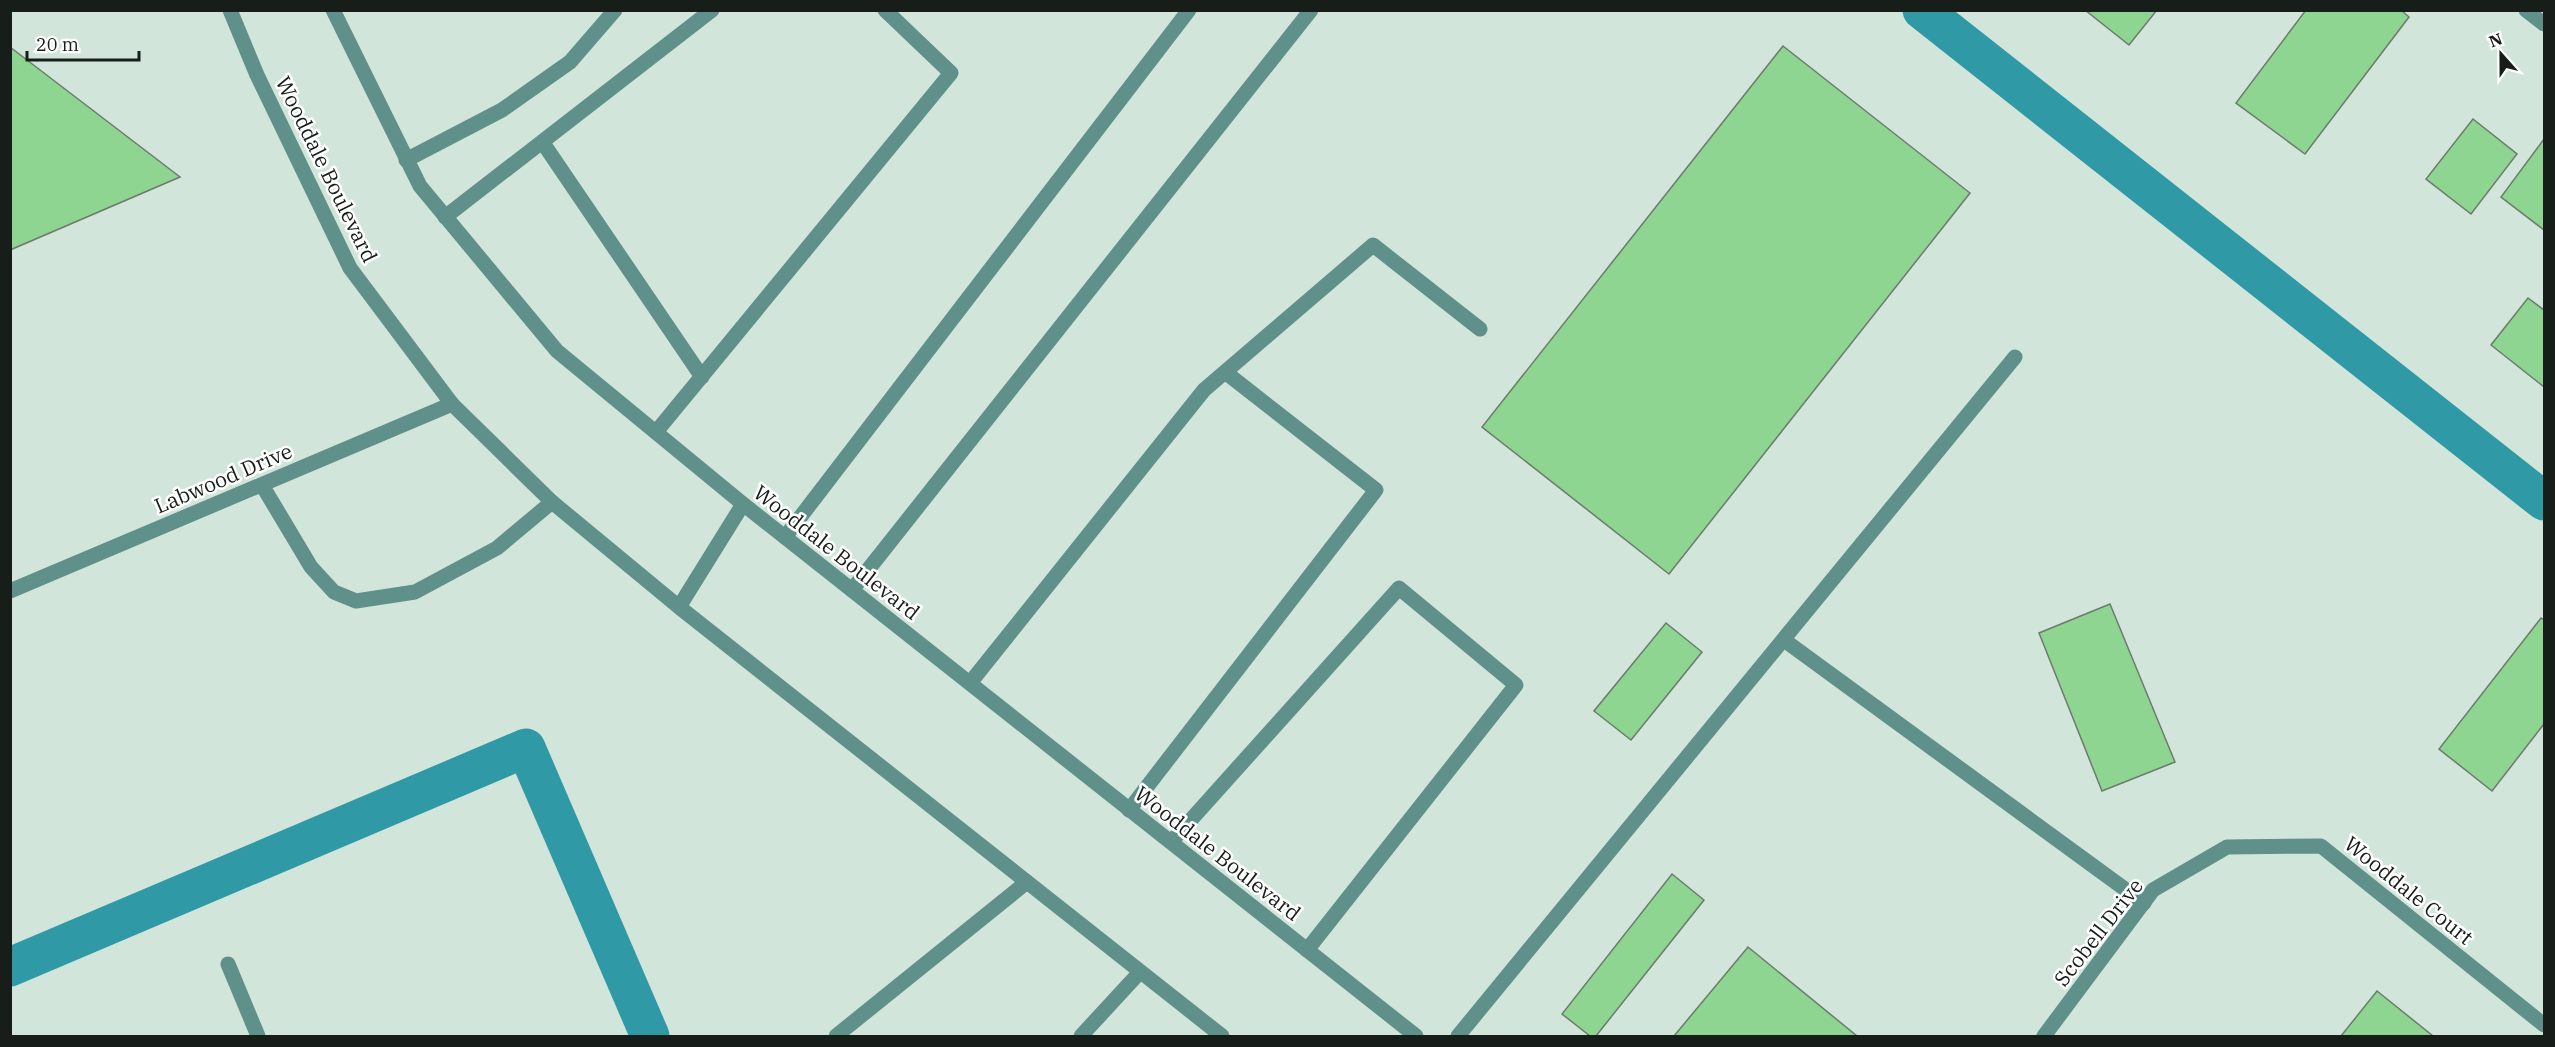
<svg xmlns="http://www.w3.org/2000/svg" width="2555" height="1047" font-family="'IBM Plex Serif',serif">
  <rect width="100%" height="100%" fill="#d1e5db"/>
  <g fill="none" stroke-linecap="round" stroke-linejoin="round">
    <path stroke="#2f99a5" stroke-width="39" d="M1922 10 2544 501
      M10 967 526 748 650 1036"/>
  </g>
  <path fill="#8ed591" stroke="#6d7a6d" stroke-width="1.5" d="M2085 10H2157L2129 45Z
    M2306 10H2401L2409 17 2305 154 2236 103Z
    M1783 46 1970 193 1669 574 1482 427Z
    M10 47 180 177 10 250Z
    M2473 119 2517 154 2471 214 2426 179Z
    M2544 139V230L2501 197Z
    M2528 298 2544 310V387L2491 345Z
    M2110 604 2175 762 2102 791 2039 633Z
    M2541 618 2544 620V724L2492 791 2439 749Z
    M1666 623 1702 652 1631 740 1594 711Z
    M1672 874 1704 900 1596 1036H1590L1562 1014Z
    M1748 947 1857 1036H1674Z
    M2377 991 2433 1036H2341Z"/>
  <g fill="none" stroke-linecap="round" stroke-linejoin="round">
    <path stroke="#5f9089" stroke-width="15" d="M543 143 702 377
      M406 160 502 110 570 62 615 10
      M445 217 712 10
      M656 432 951 73 885 10
      M262 485 311 567 334 592 356 601 415 592 497 548 552 502
      M785 537 1189 10
      M852 590 1311 10
      M1784 640 2144 903
      M970 683 1204 390 1373 245 1480 329
      M1129 810 1376 490 1225 372
      M1171 842 1399 588 1516 685 1307 950
      M228 964 258 1036
      M836 1036 1027 882
      M1081 1036 1140 972
      M1458 1036 2015 357"/>
    <path stroke="#5f9089" stroke-width="15" d="M2526 10 2544 24
      M10 591 452 404
      M679 607 743 504
      M2044 1036 2153 890 2227 847 2321 846 2544 1025"/>
    <path stroke="#5f9089" stroke-width="15" d="M230 10 257 75 350 268 452 404 552 502 679 607 1222 1036
      M333 10 420 186 557 351 743 504 1416 1036"/>
  </g>
  <g text-anchor="middle" dominant-baseline="central" stroke-width="5" stroke-linejoin="round" paint-order="stroke">
    <g font-size="21" fill="#171e1a" stroke="#fff">
      <text transform="translate(327 169) rotate(64)">Wooddale Boulevard</text>
      <text transform="translate(223 478) rotate(-23)">Labwood Drive</text>
      <text transform="translate(837 552) rotate(38)">Wooddale Boulevard</text>
      <text transform="translate(1218 853) rotate(38)">Wooddale Boulevard</text>
      <text transform="translate(2409 890) rotate(39)">Wooddale Court</text>
      <text transform="translate(2098 932) rotate(-52)">Scobell Drive</text>
    </g>
  </g>
  <rect width="2555" height="1047" fill="none" stroke="#171e1a" stroke-width="24"/>
  <g transform="translate(2501 54) rotate(339)" stroke="#ffffff" stroke-width="4.5" paint-order="stroke">
  <path d="M0-4.5L10 22L0 15L-10 22Z" fill="#171e1a"/>
  <text y="-9" font-size="16" font-weight="bold" text-anchor="middle" fill="#171e1a">N</text>
  </g>
  <path d="M27 51v9h112v-9" fill="none" stroke="#171e1a" stroke-width="3"/>
  <text x="36" y="51" font-size="18" fill="#171e1a" stroke="#ffffff" stroke-width="4.5" paint-order="stroke">20 m</text>
</svg>
